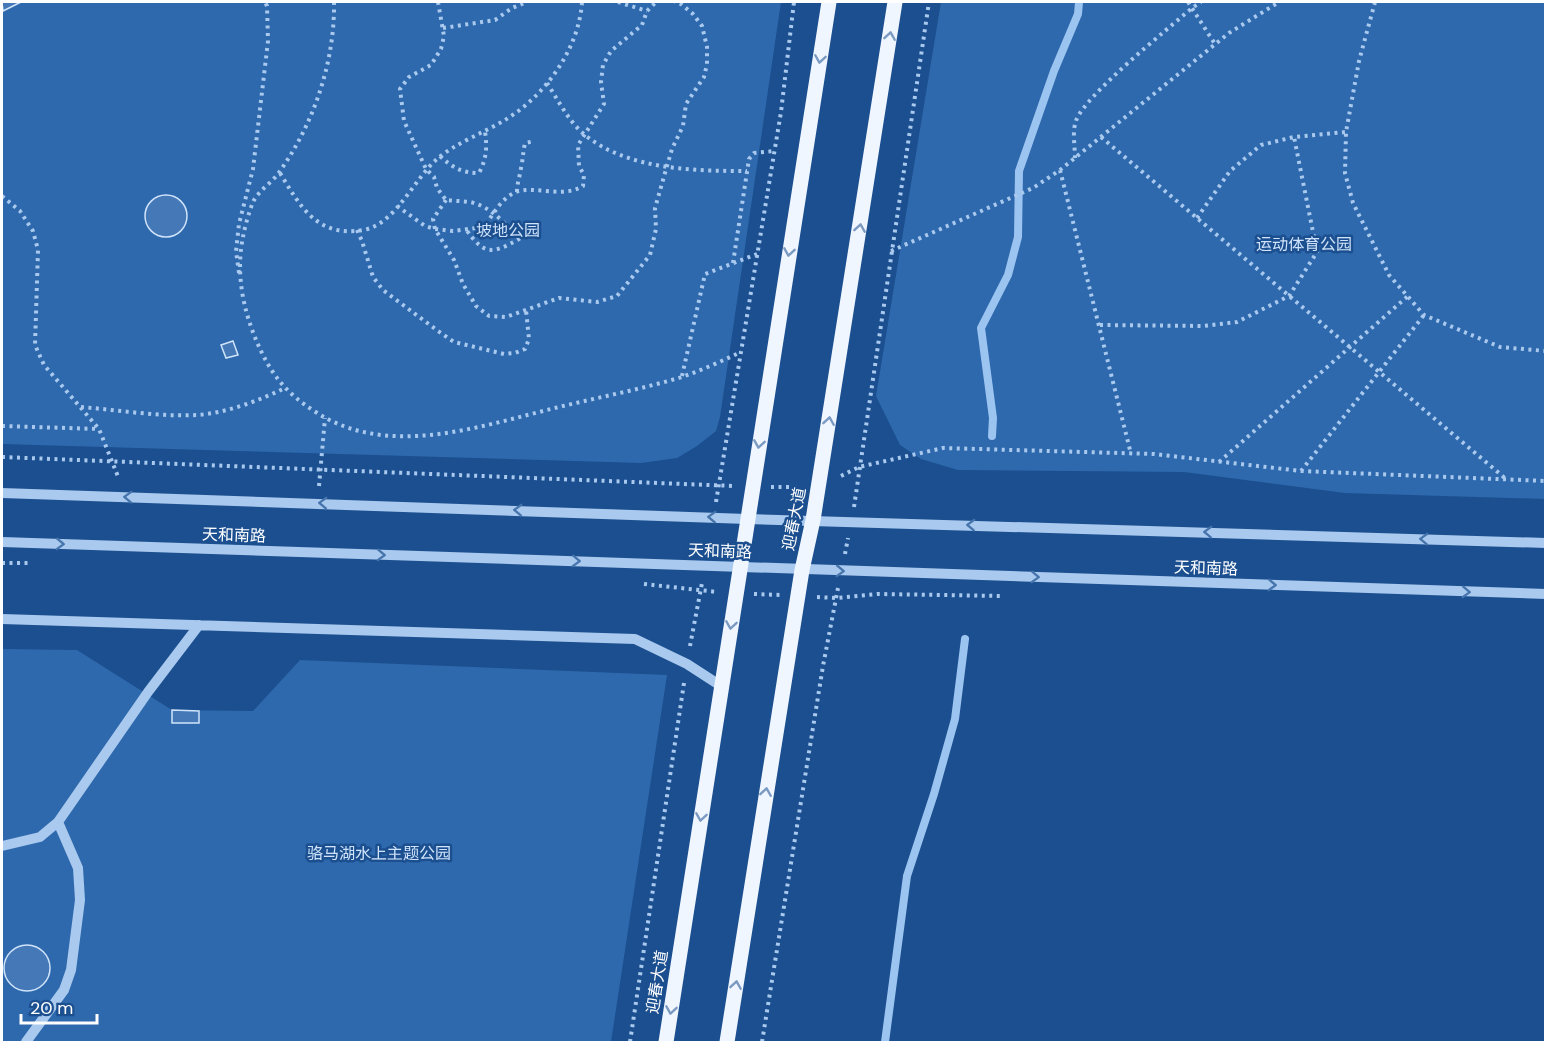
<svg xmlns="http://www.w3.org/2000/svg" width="1547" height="1044" font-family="'DM Sans','Noto Sans SC',sans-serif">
  <rect width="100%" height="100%" fill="#1b4f8f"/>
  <path fill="#2e69ad" d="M2 2H781L720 417 716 431 697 446 677 458 641 463 2 444Z
    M941 2H1545V499L1345 493 1184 472 958 470 921 459 900 445 876 396Z
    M2 649 77 650 172 710 253 711 300 660 667 675 611 1042H2Z"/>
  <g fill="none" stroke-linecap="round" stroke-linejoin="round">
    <path stroke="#9cc4f0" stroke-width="8" d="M992 436 993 418 981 328 1008 275 1018 237 1019 171 1054 71 1078 14 1079 2
      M885 1042 907 876 934 794 955 719 965 639"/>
  </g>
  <path fill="#4478b7" stroke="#cfe3fa" stroke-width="1.5" d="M2 2H21L3 11Z
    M145 216a21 21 0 1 1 42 0a21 21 0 1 1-42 0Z
    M233 341 238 355 226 358 221 345Z
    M172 710 199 711V723H172Z
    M4 968a23 23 0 1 1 46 0a23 23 0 1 1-46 0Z"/>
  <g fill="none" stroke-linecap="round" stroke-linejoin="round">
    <path stroke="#a9c9ee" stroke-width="4" stroke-dasharray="3 4.5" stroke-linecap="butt" d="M334 2C335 61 314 123 280 171 273 182 259 190 253 202 249 212 245 226 243 237 235 276 244 315 261 351 274 378 288 394 314 411 388 460 480 426 559 407 600 397 642 389 682 377 702 370 722 361 741 352
      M438 2 444 36 441 49 431 65 409 77 400 89 404 121 426 169 434 177 437 188 446 200C454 201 462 201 470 202 490 206 506 224 519 239 491 255 484 255 465 228
      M618 2 647 11
      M1188 2 1215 44
      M1375 2 1359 61 1346 132 1345 173 1353 203 1389 275 1424 315 1500 347 1546 351
      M443 28 495 20 512 8 527 2
      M547 83C558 100 569 122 585 135 628 170 695 171 747 171
      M1101 137 1506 479
      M440 156C453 168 462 173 479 173 487 158 487 147 485 131
      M1075 158C1075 147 1072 131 1076 121 1083 97 1169 28 1192 8L1201 2
      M1060 170 1131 454
      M280 173C300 206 317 238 363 230 395 225 414 179 437 159 454 144 485 132 505 120 545 96 579 49 582 2
      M517 192C517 183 520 176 521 168 523 159 523 152 525 143L535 141
      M2 196 20 211 33 231 38 250 35 345 44 365 99 429 119 479
      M446 200 433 219 435 229 454 260 463 284 476 306 489 316 506 317 559 298 597 302 617 296 650 255 656 229 655 208 667 166 672 149 683 126 686 104 704 77 707 64V47L702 26 693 14 681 4 675 2
      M397 206 425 226 435 229 453 231 484 227C493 215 501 198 516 192 535 185 562 199 583 186L584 175 579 166 578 145 604 104 601 82 603 65 611 51 642 25 647 11 656 2
      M1197 218 1230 171 1261 145 1294 137 1346 132
      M357 230 362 241 373 277 383 290 438 331 454 342 504 354 515 353 525 349 529 339 526 310
      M891 251 1033 188 1060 170 1229 33 1279 2
      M733 263 749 159 754 153 775 151
      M239 273 236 251 239 224 253 169 268 41 267 6 265 2
      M1100 325 1203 326 1237 322 1289 296 1317 252 1294 137
      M682 376 705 274 757 254
      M81 407C119 410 158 417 197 415 226 413 258 401 285 388
      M2 426 99 429
      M2 457 734 486
      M1219 462 1408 296
      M1301 471 1424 315
      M841 476 859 467 943 448 1154 454 1301 471 1546 481
      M319 486 325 418
      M771 487H800
      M716 502 781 112 794 2
      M854 507 929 2
      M845 554 848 538
      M2 563H31
      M644 584 717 592
      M754 594 780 595
      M817 597 836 598 878 594 1004 596
      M690 646 702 583
      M630 1042 684 683
      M762 1042 823 666 838 588"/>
    <path stroke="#a9c9ee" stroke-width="10" d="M2 493 747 519 1546 543
      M2 542 1546 594
      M2 619 635 639 687 664 721 686
      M2 846 40 837 58 822 148 692 199 625
      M26 1042 64 990 71 970 80 900 78 868 58 822"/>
    <path stroke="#f0f6ff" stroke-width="15" d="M666 1042 829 2
      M727 1042 802 570 813 520 895 2"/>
  </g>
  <defs><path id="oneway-chevron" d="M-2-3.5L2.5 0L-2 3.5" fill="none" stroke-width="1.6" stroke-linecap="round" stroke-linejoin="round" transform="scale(1.5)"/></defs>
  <g stroke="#7b9ac1">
    <use href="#oneway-chevron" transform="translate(890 36) rotate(-81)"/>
    <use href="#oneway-chevron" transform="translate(820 59) rotate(99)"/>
    <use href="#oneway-chevron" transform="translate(860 228) rotate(-81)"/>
    <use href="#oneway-chevron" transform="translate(789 252) rotate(99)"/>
    <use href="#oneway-chevron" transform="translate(829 421) rotate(-81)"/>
    <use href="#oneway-chevron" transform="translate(759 444) rotate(99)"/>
    <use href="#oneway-chevron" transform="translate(731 625) rotate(99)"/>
    <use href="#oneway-chevron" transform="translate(766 792) rotate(-81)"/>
    <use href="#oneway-chevron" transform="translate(701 817) rotate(99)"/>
    <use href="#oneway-chevron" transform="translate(736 985) rotate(-81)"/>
    <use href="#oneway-chevron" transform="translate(671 1010) rotate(99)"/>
  </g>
  <g stroke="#4674ac">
    <use href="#oneway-chevron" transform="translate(128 497) rotate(-178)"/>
    <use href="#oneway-chevron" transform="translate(323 503) rotate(-178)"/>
    <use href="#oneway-chevron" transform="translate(518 510) rotate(-178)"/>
    <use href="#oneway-chevron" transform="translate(712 517) rotate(-178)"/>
    <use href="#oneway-chevron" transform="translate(971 525) rotate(-178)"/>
    <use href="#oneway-chevron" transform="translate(1208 532) rotate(-178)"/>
    <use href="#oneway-chevron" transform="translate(1424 539) rotate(-178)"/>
    <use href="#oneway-chevron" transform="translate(60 544) rotate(2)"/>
    <use href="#oneway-chevron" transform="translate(381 555) rotate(2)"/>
    <use href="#oneway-chevron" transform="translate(576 561) rotate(2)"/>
    <use href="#oneway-chevron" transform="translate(840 571) rotate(2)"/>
    <use href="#oneway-chevron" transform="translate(1035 577) rotate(2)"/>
    <use href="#oneway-chevron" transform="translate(1272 585) rotate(2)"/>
    <use href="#oneway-chevron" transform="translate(1466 592) rotate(2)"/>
  </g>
  <g text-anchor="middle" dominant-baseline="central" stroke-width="5" stroke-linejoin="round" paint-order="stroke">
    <g font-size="16" fill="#cfe3fa" stroke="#1b4f8f">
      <text x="508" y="230">坡地公园</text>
      <text x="1304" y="244">运动体育公园</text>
      <text x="379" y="853">骆马湖水上主题公园</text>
    </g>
    <g font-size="16" fill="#fff" stroke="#1b4f8f">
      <text transform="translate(794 519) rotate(-79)">迎春大道</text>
      <text transform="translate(234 535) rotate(2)">天和南路</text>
      <text transform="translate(720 551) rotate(2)">天和南路</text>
      <text transform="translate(1206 568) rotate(2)">天和南路</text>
      <text transform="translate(657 982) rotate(-81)">迎春大道</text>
    </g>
  </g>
  <rect width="1547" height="1044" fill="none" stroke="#ffffff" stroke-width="6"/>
  <path d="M21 1014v9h76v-9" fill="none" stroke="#ffffff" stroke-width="3"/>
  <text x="30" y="1014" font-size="18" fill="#ffffff" stroke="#1b4f8f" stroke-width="4.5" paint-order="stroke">20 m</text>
</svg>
